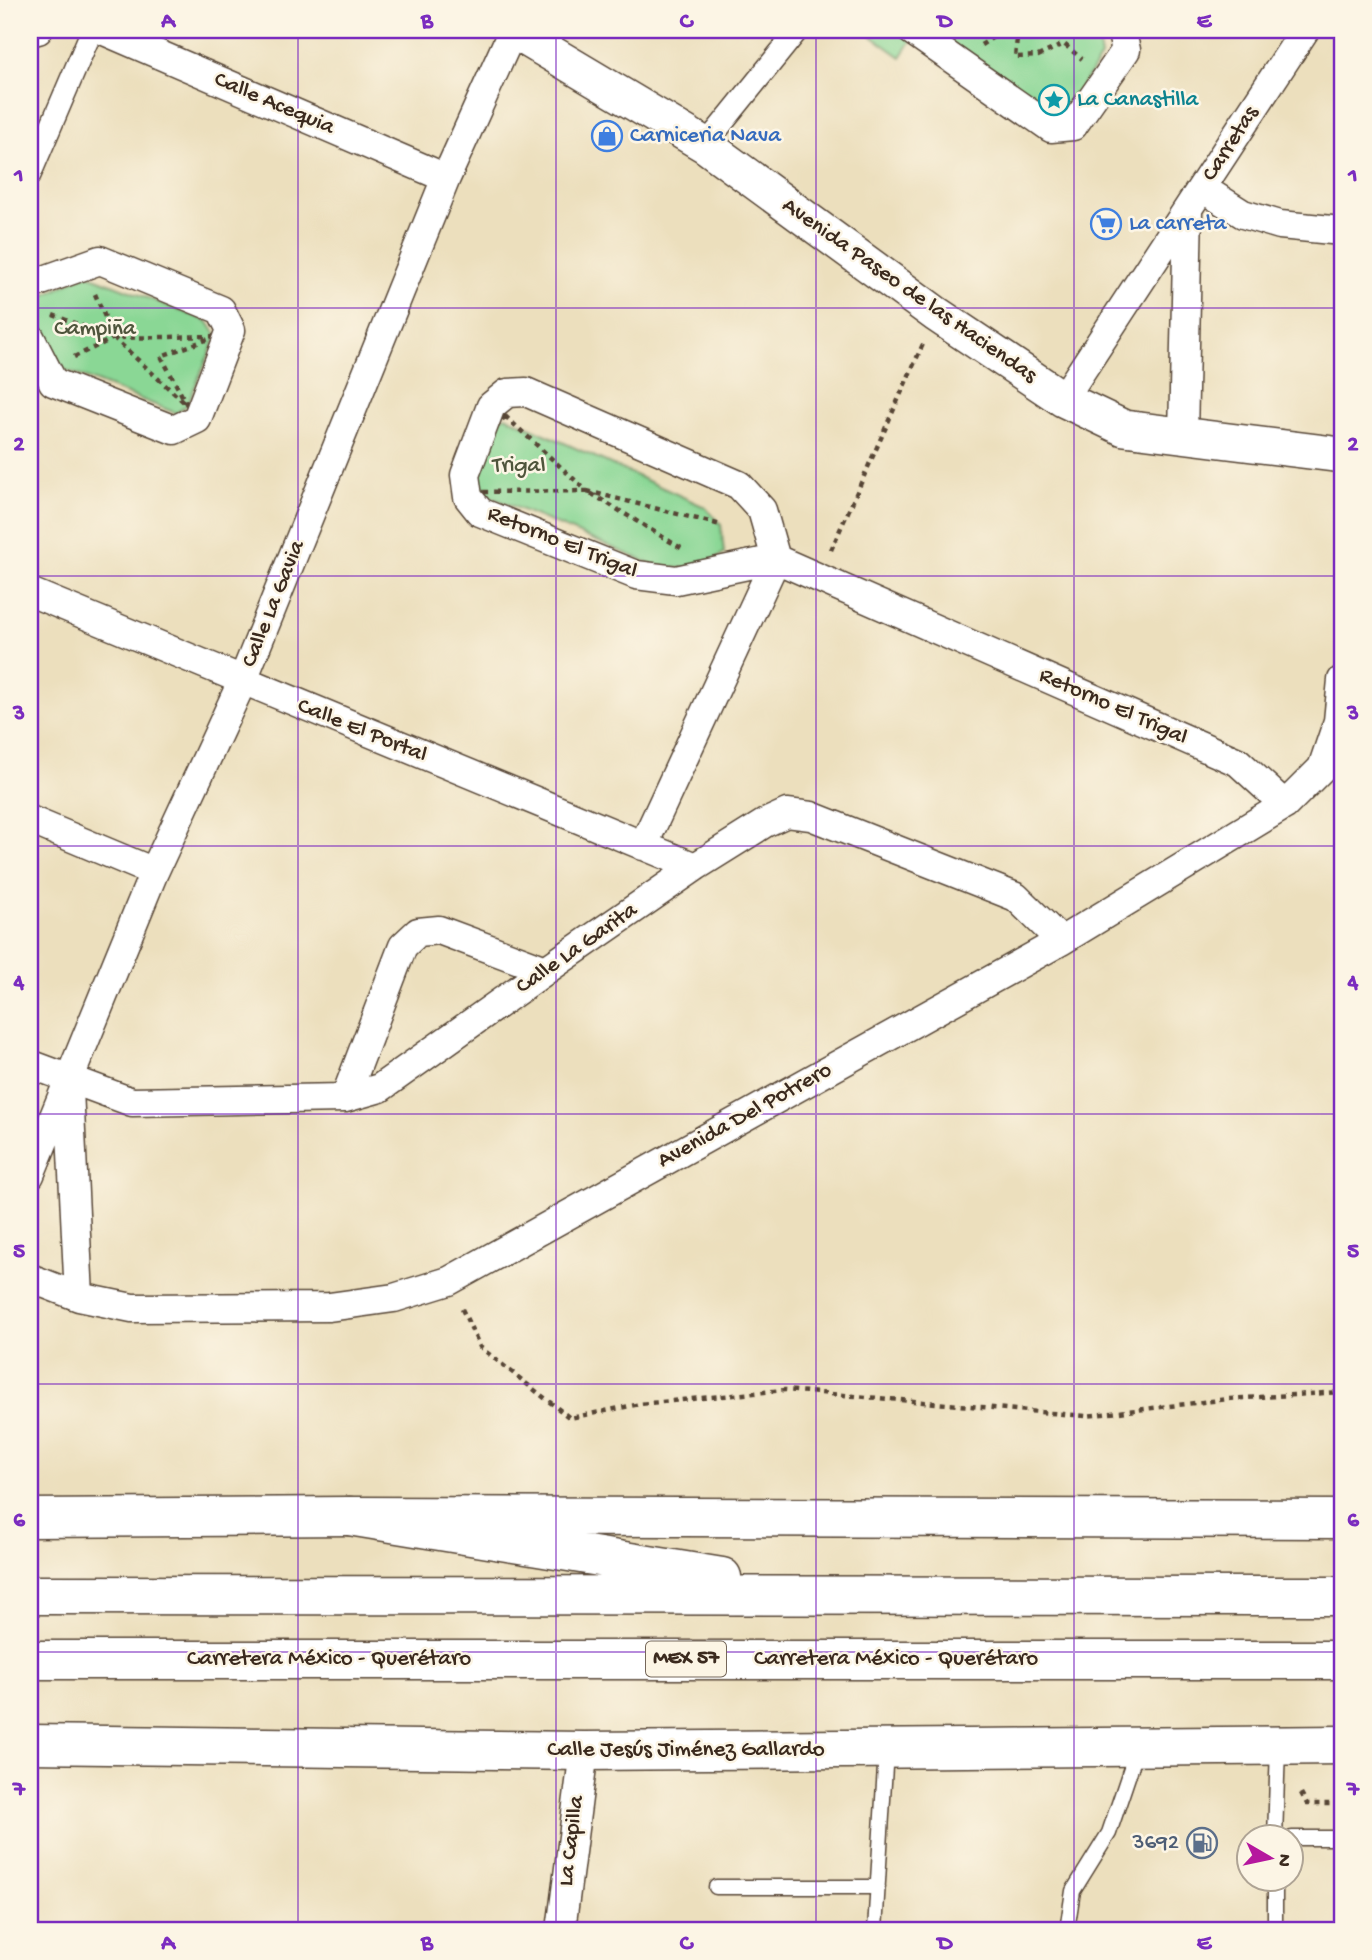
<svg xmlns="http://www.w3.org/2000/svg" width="1372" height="1960" font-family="'Gochi Hand',sans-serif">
  <rect width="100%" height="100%" fill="#fcf5e5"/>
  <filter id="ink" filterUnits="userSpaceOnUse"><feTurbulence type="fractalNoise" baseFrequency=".0143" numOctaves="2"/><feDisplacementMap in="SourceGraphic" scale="14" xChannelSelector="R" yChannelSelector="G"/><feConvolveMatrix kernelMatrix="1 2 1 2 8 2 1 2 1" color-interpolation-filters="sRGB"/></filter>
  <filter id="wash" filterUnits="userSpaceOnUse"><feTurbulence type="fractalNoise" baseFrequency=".00686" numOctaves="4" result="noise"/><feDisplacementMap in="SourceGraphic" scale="28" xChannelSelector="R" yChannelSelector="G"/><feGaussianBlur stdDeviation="1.57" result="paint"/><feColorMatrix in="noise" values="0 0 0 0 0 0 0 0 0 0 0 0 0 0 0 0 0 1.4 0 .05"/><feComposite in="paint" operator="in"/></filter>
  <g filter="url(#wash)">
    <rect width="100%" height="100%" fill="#ecdfbd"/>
    <path fill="#8ad795" stroke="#62805a" stroke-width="2" d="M863 30H901L912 40 901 57Z
      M922 30H1088L1098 39 1101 57 1064 113H1050Z
      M86 274 207 321 217 336 187 405 176 413 55 366 30 321V303Z
      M505 416 705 507 721 525 724 553C700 569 685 570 656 566L479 492C477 460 473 434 505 416Z"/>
  </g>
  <g filter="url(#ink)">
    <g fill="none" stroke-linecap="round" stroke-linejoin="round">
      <g stroke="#564536" stroke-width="17">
        <path id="service" d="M1275 1838 1278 1747
          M1292 1838H1342
          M716 1887H878
          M875 1930 886 1750
          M1067 1930 1073 1891 1109 1833 1138 1747
          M1275 1930V1880"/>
      </g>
      <g stroke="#564536" stroke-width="24">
        <path id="pedestrian" d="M705 145 798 30
          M30 175 92 30"/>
      </g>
      <g stroke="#564536" stroke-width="31">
        <path id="minor" d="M102 30 446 178
          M911 30 1051 128 1073 126 1126 50 1121 30
          M30 32 38 30
          M1202 188 1243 214 1280 225 1342 231
          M30 285 100 260 221 310 231 330 197 419 174 430 53 382 30 337
          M526 392 739 485 762 510 776 559 676 580 636 575 480 512 468 497 465 475 491 406 507 393Z
          M1063 399 1305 30
          M1183 435 1188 210
          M30 592 695 867
          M30 820 154 872
          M643 846 776 559 1238 762 1285 805
          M30 1064 132 1102 345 1098 380 1088 546 970 695 867 765 823 787 813 811 816 1016 897 1061 941
          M69 1090 79 1297
          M345 1098 403 946 418 932 439 930 546 970
          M30 1175 154 872 242 682 446 178 513 30
          M30 1278 79 1297 132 1308 329 1307 394 1298 449 1281 1061 941 1285 805 1322 768 1338 721 1342 680
          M561 1930 584 1751"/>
      </g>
      <g stroke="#564536" stroke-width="38">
        <path id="tertiary" d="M512 30 705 145 936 314 1063 399 1124 428 1342 455"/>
      </g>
      <g stroke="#564536" stroke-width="41">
        <path id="primary" d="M30 1518 349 1516 1342 1519
          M30 1744 584 1751 1342 1745"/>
      </g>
      <g stroke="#564536" stroke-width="41">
        <path id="trunk" d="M349 1516 722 1577
          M30 1595 1342 1596
          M30 1660H1342"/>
      </g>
      <path stroke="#564536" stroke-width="4.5" stroke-dasharray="5 5" stroke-linecap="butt" d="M1018 30 1015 57 1038 56 1064 44 1082 59
        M981 45 1004 30
        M95 294 114 338
        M53 315 114 338
        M217 336 161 356 187 405 114 338Z
        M74 357 114 338
        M505 416 587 491 479 492 476 455Z
        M681 548 587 491 721 525
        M831 550 923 344
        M462 1309 480 1347 570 1418 640 1404 785 1390 1086 1416 1228 1399 1342 1392
        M1301 1793 1307 1804H1342"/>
      <use href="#service" stroke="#fff" stroke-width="14"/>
      <use href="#pedestrian" stroke="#fff" stroke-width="21"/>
      <use href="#minor" stroke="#fff" stroke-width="28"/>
      <use href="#tertiary" stroke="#fff" stroke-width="35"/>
      <use href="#primary" stroke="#fff" stroke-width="38"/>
      <use href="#trunk" stroke="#fff" stroke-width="38"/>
    </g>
  </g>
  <path fill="none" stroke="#7b2cbf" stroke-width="2" stroke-opacity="0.55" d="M298 30V1930M556 30V1930M816 30V1930M1074 30V1930M30 308H1342M30 576H1342M30 846H1342M30 1114H1342M30 1384H1342M30 1652H1342"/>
  <defs>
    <g id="sight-ring" transform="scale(1.575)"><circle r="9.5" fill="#fcf5e5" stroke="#0f9aa8" stroke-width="1.5"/><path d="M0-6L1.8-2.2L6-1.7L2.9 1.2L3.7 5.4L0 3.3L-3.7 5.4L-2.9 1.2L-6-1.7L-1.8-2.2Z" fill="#0f9aa8"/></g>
    <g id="shop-ring" transform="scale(1.575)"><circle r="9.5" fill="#fcf5e5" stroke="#3f7fe0" stroke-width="1.5"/><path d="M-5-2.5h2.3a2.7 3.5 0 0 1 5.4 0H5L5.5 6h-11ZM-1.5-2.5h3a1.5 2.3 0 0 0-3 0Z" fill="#3f7fe0"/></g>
    <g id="supermarket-ring" transform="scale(1.575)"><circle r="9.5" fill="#fcf5e5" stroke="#3f7fe0" stroke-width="1.5"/><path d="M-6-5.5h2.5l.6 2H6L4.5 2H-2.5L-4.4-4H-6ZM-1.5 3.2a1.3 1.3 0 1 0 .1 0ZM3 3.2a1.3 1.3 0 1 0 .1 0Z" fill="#3f7fe0"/></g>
    <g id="fuel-ring" transform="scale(1.575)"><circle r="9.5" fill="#fcf5e5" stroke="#5c6f8a" stroke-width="1.5"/><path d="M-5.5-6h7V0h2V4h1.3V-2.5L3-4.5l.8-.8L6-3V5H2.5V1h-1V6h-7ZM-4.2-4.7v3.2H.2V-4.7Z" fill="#5c6f8a"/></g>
  </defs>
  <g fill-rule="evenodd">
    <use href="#sight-ring" x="1054" y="100"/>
    <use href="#shop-ring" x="607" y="136"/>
    <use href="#supermarket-ring" x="1106" y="224"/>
    <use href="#fuel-ring" x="1202" y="1843"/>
  </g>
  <g text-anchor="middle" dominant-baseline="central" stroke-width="5" stroke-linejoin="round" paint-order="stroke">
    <rect fill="#fcf5e5" stroke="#75675a" stroke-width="2" x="646" y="1641.5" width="80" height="35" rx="5"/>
    <g font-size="21" font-weight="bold" fill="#3b2a1e">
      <text x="686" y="1659">MEX 57</text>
    </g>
    <g font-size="23" fill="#0d838f" stroke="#fcf5e5" text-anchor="start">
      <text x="1077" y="100">La Canastilla</text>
    </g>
    <g font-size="23" fill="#3b2a1e" stroke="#fcf5e5">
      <text transform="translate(274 104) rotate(23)">Calle Acequia</text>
      <text transform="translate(1231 144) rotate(-57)">Carretas</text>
      <text transform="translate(909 291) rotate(35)">Avenida Paseo de las Haciendas</text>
      <text transform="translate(562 543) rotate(22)">Retorno El Trigal</text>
      <text transform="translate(274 604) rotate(-68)">Calle La Gavia</text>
      <text transform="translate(1113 707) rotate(24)">Retorno El Trigal</text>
      <text transform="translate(362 731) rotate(22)">Calle El Portal</text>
      <text transform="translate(577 949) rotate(-35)">Calle La Garita</text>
      <text transform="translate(745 1116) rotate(-29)">Avenida Del Potrero</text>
      <text x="329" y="1659">Carretera México - Querétaro</text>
      <text x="896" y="1659">Carretera México - Querétaro</text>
      <text x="686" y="1750">Calle Jesús Jiménez Gallardo</text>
      <text transform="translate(572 1841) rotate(-83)">La Capilla</text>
    </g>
    <g font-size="23" fill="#366cbe" stroke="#fcf5e5" text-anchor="start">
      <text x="630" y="136">Carniceria Nava</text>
      <text x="1129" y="224">La carreta</text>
    </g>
    <g font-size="23" fill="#4f553c" stroke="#fcf5e5">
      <text x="95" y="329">Campiña</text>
      <text x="519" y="466">Trigal</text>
    </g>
    <g font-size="23" fill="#4e5e75" stroke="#fcf5e5" text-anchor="end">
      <text x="1179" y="1843">3692</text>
    </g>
  </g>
  <rect width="1372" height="1960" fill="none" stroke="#fcf5e5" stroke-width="77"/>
  <g transform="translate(1270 1858) rotate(99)"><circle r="33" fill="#fcf5e5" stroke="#afa495" stroke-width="2"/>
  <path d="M0-5L12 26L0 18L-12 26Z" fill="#b5179e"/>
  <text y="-10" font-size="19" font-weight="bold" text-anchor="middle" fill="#3b2a1e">N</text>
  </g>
  <rect x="38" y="38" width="1296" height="1884" fill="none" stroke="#7b2cbf" stroke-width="2.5"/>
  <g font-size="23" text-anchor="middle" font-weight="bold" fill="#7b2cbf">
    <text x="168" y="27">A</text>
    <text x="427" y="27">B</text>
    <text x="686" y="27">C</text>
    <text x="945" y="27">D</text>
    <text x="1204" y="27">E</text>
    <text x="19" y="181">1</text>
    <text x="1353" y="181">1</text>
    <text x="19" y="450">2</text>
    <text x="1353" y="450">2</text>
    <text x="19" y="719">3</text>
    <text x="1353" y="719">3</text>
    <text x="19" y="988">4</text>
    <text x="1353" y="988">4</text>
    <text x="19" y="1257">5</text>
    <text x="1353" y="1257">5</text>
    <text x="19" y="1526">6</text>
    <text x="1353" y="1526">6</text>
    <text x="19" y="1795">7</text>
    <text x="1353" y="1795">7</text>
    <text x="168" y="1949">A</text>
    <text x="427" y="1949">B</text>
    <text x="686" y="1949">C</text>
    <text x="945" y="1949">D</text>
    <text x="1204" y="1949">E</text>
  </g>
</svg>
